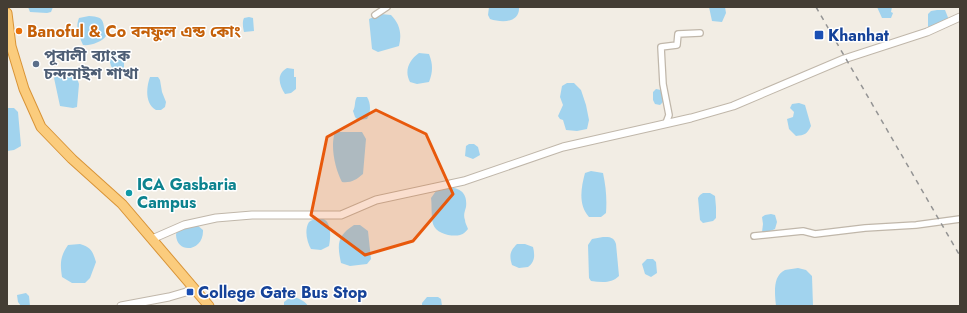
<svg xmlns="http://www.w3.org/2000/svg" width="967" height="313" font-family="Jost,'Noto Sans Bengali',sans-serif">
  <rect width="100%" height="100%" fill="#f2ede4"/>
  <path fill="#a1d3ee" d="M28 7H53L51 12 47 13 30 12Z
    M489 7H519C520 23 502 23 490 19L488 15Z
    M709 7H725L726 13 722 22 712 21Z
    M877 7H892L891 12 893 13 891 18H882Z
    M937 10H945L949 20 928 28V14L931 11Z
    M381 14 391 15C400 24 402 34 399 46L378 52 372 49 369 19Z
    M89 16C106 17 102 21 106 36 102 42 90 46 83 45 79 36 75 28 79 18Z
    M249 17 253 18 254 31 244 32C243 28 242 22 244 18Z
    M112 51 119 52 124 60V72L120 74H116L111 66 108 55Z
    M419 53 429 54C433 64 433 72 429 82L417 84 410 82C404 71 409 60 419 53Z
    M287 68 294 69V77H296V89L291 93 285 94C279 85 276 74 287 68Z
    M68 71 76 75 79 84 77 107 73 108 60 106 54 78 57 73Z
    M150 77H158L160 80 162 92 166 102 165 107 161 110H156C145 104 146 88 150 77Z
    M567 83H574L581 90 586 105 589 120 587 129 577 131 566 130 563 120 560 119 558 116 563 105 560 97 562 86Z
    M656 89 661 90 663 93V102L660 105 655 104 653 100V92Z
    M357 97H367C371 103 371 113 367 119L358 120 355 117 353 111C356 106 354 101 357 97Z
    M799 103 805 105 811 126C807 134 805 135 796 136L789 129 787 119 793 117 794 112 790 108 792 104Z
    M7 108H14L18 112 21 146 14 150 7 151Z
    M335 132H362L366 139 363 174C356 180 351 183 342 182 335 169 330 146 335 132Z
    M469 144H474L478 147 480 155 473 159 465 156 466 146Z
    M591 171 603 173C606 187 607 199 606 213L601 217H589C578 205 581 188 585 173Z
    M443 187C457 187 468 190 466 207 465 211 463 215 465 220 465 223 467 226 468 229 466 231 464 234 460 235 452 237 436 234 433 224 431 216 432 206 431 198L436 191Z
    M703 193H710L715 196 716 207V218L713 221 703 223 700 220 698 198 700 195Z
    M771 214 775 215 777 222 775 229 768 232H762L763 224 762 217 765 215Z
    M318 218C332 217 331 236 329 246L321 250 311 249C307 242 304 230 309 222 311 220 315 219 318 218Z
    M197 225 203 230C204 251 177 255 176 235 176 232 178 229 181 228 186 226 192 226 197 225Z
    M354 225H360L368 231 371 259 367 264 350 266 341 263C337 244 337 236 354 225Z
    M603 237C610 237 614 237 616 244L619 276C611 284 601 282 591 281L589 278 588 245 592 239Z
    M80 244C91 247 93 252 96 262L90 278 85 283H72L62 277C60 263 60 257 68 245Z
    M517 244H525L533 247C535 255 535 262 528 267L519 268 512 265C509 255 510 251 517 244Z
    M647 259H653L656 262 657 273 651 277 645 274 642 264Z
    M798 268 806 270 812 276 813 306H776C775 295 772 276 785 270 789 269 794 269 798 268Z
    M26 293 29 296 30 306H21L18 302 17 295Z
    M294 297C300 299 305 301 308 306H284V302L288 299Z
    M427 297H438L441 299 442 306H422V303Z"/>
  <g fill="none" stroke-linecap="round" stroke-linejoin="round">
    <g stroke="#c0b7aa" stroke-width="8">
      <path id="minor" d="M375 15 387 7
        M666 123 669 115 663 84 661 47 677 45 678 34 700 33
        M754 236 803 231 815 234 865 228 916 225 960 219"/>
    </g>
    <g stroke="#c0b7aa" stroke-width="9">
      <path id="tertiary" d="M152 239 184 225 216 218 252 215H341L376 200 464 181 563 147 691 118 733 106 844 59 927 32 960 17
        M121 306 169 297 186 292 194 288"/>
    </g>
    <g stroke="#d99437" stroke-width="11">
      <path id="trunk" d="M7 13 11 46 24 89 41 127 72 159 122 204 209 306"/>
    </g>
    <use href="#minor" stroke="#fff" stroke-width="5.5"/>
    <use href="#tertiary" stroke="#fff" stroke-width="7"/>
    <use href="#trunk" stroke="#fbcc7d" stroke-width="9"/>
    <path stroke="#949494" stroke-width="1.5" stroke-dasharray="5 5" stroke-linecap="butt" d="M816 7 960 256"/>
  </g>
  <path fill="#e8590c" fill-opacity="0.2" stroke="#e8590c" stroke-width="3" stroke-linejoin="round" d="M376 110 426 134 453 194 413 241 365 255 311 215 327 137Z"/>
  <circle fill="#e8710a" stroke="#fff" stroke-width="1.5" cx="19" cy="31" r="4"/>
  <g fill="#1a4fb4" stroke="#fff" stroke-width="1.5">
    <rect x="814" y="30" width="10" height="10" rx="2"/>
    <rect x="186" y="288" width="8" height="8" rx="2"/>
  </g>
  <circle fill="#5c6f8a" stroke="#fff" stroke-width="1.5" cx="36" cy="64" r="4"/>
  <circle fill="#0f9aa8" stroke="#fff" stroke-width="1.5" cx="129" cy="193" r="4"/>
  <g text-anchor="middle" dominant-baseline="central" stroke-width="3" stroke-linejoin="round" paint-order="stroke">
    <g font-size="16" font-weight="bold" fill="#c56008" stroke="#fff" text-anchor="start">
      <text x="27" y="31">Banoful &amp; Co বনফুল এন্ড কোং</text>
    </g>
    <g font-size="16" font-weight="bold" fill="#164399" stroke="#fff" text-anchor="start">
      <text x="828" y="35">Khanhat</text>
      <text x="198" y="292">College Gate Bus Stop</text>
    </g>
    <g font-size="16" font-weight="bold" fill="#4e5e75" stroke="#fff" text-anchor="start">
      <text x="44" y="55">পূবালী ব্যাংক<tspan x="44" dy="18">চন্দনাইশ শাখা</tspan></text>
    </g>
    <g font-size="16" font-weight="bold" fill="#0d838f" stroke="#fff" text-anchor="start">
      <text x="137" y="184">ICA Gasbaria<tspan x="137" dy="18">Campus</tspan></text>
    </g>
  </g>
  <rect width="967" height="313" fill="none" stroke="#443d34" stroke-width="16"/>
</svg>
